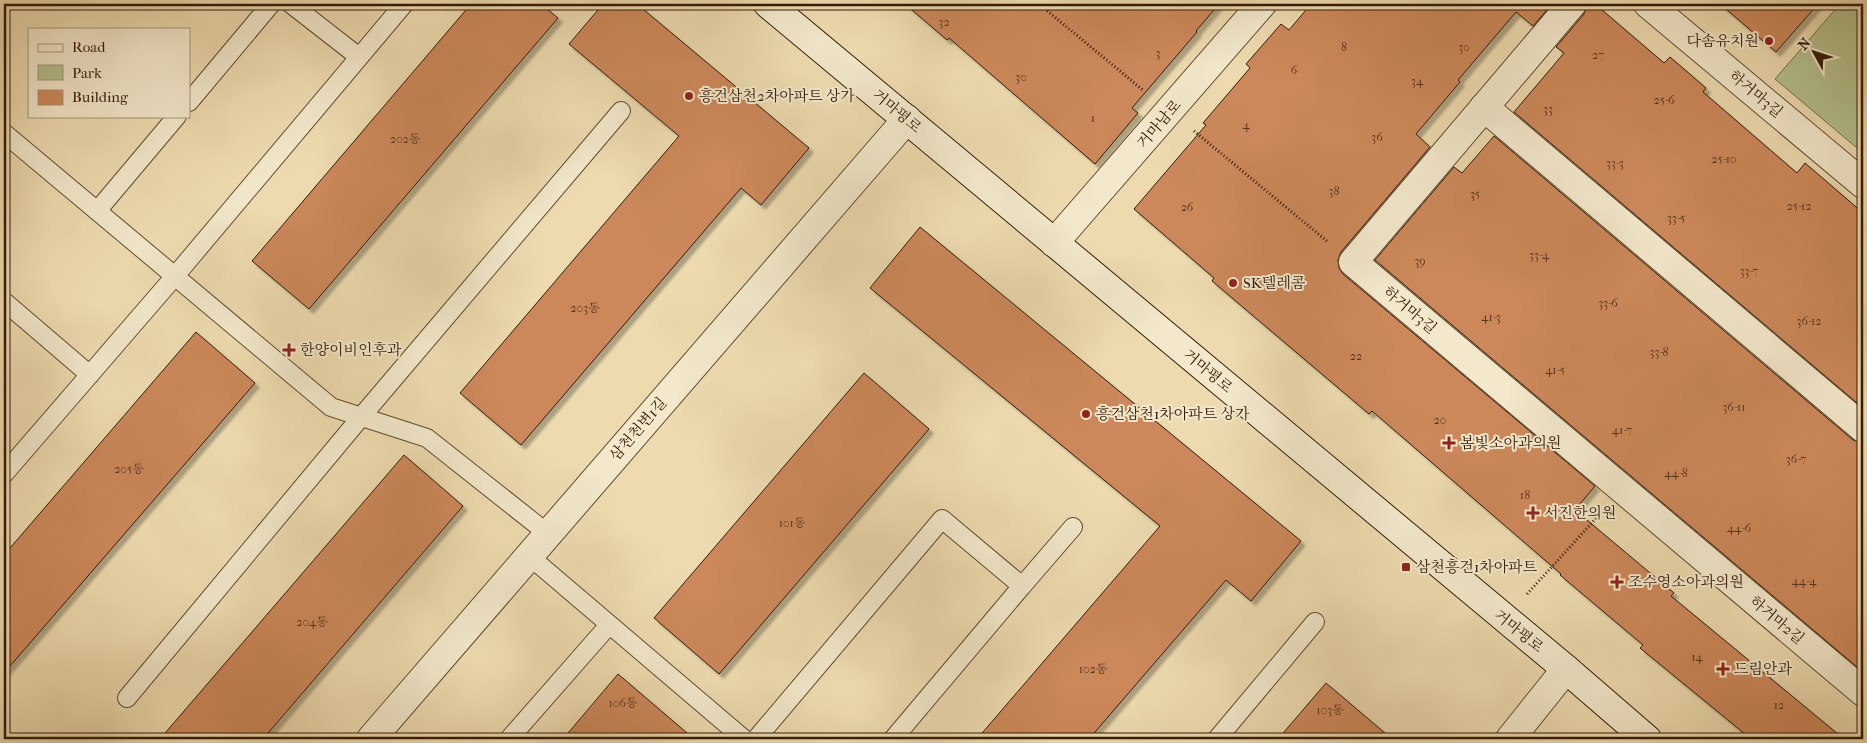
<svg xmlns="http://www.w3.org/2000/svg" width="1867" height="743" font-family="'IM FELL French Canon','Noto Serif KR',serif">
  <defs>
    <filter id="shadow"><feDropShadow dx="4.5" dy="4.5" stdDeviation="1" flood-color="#0004"/></filter>
  </defs>
  <rect width="100%" height="100%" fill="#eddbaf"/>
  <filter id="stains"><feTurbulence type="fractalNoise" baseFrequency=".004" numOctaves="4"/><feColorMatrix values="0 0 0 0 .2 0 0 0 0 .09 0 0 0 0 .02 0 0 0 .5 -.17"/></filter>
  <radialGradient id="worn" r=".72"><stop offset=".6" stop-color="#630" stop-opacity="0"/><stop offset="1" stop-color="#630" stop-opacity=".3"/></radialGradient>
  <path fill="#b5c18d" stroke="#746e4a" d="M1840 4H1863V153L1775 79Z"/>
  <path fill="#cc885a" stroke="#341b08" filter="url(#shadow)" d="M471 4H541L558 18 309 309 252 261Z
    M603 4H637L809 148 761 205 741 188 521 445 460 393 679 136 569 44Z
    M905 4H1219L1196 31 1197 32 1132 108 1138 113 1095 164 949 38 947 40Z
    M1311 4H1552L1533 26 1516 12 1458 80 1460 82 1416 134 1430 147 1341 252 1338 260 1339 268 1343 274 1595 486 1575 510 1674 593 1671 596 1844 739H1751L1640 648 1643 645 1560 575 1561 574 1372 411 1369 414 1212 281 1214 278 1134 209 1206 125 1203 123 1250 68 1246 64 1281 24 1289 30Z
    M1587 4H1595L1664 63 1670 57 1706 88 1703 92 1797 173 1805 163 1863 213V408L1514 112 1564 53 1556 47 1584 14Z
    M1720 4H1818L1776 52Z
    M1494 136 1853 440 1863 443V672L1375 260 1454 167 1462 173Z
    M920 227 1301 541 1251 601 1226 580 1089 739H977L1160 526 870 288Z
    M196 332 255 383 4 673V555Z
    M864 373 929 429 719 674 654 618Z
    M404 455 463 506 263 739H160Z
    M618 674 694 739H563Z
    M1326 683 1392 739H1278Z"/>
  <g fill="none" stroke-linecap="round" stroke-linejoin="round">
    <g stroke="#624b32" stroke-width="20">
      <path id="lane" d="M291 4 359 57
        M189 102 271 4
        M4 133 331 407 427 438 547 533
        M97 211 177 116
        M4 306 6 303 90 375
        M4 474 175 276 404 4
        M528 555 744 739
        M1022 586 1073 527
        M127 698 361 417 621 111
        M509 739 609 625
        M756 739 942 519 1022 586 893 739
        M1217 739 1315 622"/>
    </g>
    <g stroke="#624b32" stroke-width="30">
      <path id="street" d="M1572 4 1353 262 1863 692
        M1648 4 1863 184
        M1484 107 1863 428
        M1054 243 1262 4
        M371 739 907 119
        M1510 739 1566 669"/>
    </g>
    <g stroke="#341b08" stroke-width="30">
      <path id="secondary" d="M768 4 1566 669 1647 739"/>
    </g>
    <path stroke="#341b08" stroke-width="3" stroke-dasharray="1 2.5" stroke-linecap="butt" d="M1039 4 1144 91
      M1194 131 1328 242
      M1527 594 1600 514"/>
    <use href="#lane" stroke="#f3e8cb" stroke-width="18"/>
    <use href="#street" stroke="#f3e8cb" stroke-width="28"/>
    <use href="#secondary" stroke="#f3e8cb" stroke-width="28"/>
  </g>
  <g fill="#8f2418" stroke="#f3e8cb" stroke-width="2">
    <circle cx="1769" cy="41" r="5"/>
    <circle cx="689" cy="96" r="5"/>
    <circle cx="1233" cy="283" r="5"/>
    <path d="M286.5 342.5h5v5h5v5h-5v5h-5v-5h-5v-5h5z"/>
    <circle cx="1086" cy="414" r="5"/>
    <path d="M1446.5 435.5h5v5h5v5h-5v5h-5v-5h-5v-5h5z"/>
    <path d="M1530.5 505.5h5v5h5v5h-5v5h-5v-5h-5v-5h5z"/>
    <rect x="1401" y="562" width="10" height="10" rx="2.5"/>
    <path d="M1614.5 574.5h5v5h5v5h-5v5h-5v-5h-5v-5h5z"/>
    <path d="M1720.5 661.5h5v5h5v5h-5v5h-5v-5h-5v-5h5z"/>
  </g>
  <g text-anchor="middle" dominant-baseline="central" stroke-width="4" stroke-linejoin="round" paint-order="stroke">
    <g font-size="12" fill="#5a361c">
      <text x="944" y="22">32</text>
      <text x="1344" y="47">8</text>
      <text x="1464" y="47">30</text>
      <text x="1158" y="53">3</text>
      <text x="1598" y="55">27</text>
      <text x="1294" y="70">6</text>
      <text x="1021" y="77">30</text>
      <text x="1417" y="81">34</text>
      <text x="1664" y="100">25-6</text>
      <text x="1548" y="109">33</text>
      <text x="1093" y="118">1</text>
      <text x="1246" y="125">4</text>
      <text x="1377" y="137">36</text>
      <text x="405" y="139">202동</text>
      <text x="1724" y="159">25-10</text>
      <text x="1615" y="163">33-3</text>
      <text x="1334" y="191">38</text>
      <text x="1475" y="194">35</text>
      <text x="1799" y="206">25-12</text>
      <text x="1187" y="207">26</text>
      <text x="1676" y="218">33-5</text>
      <text x="1539" y="255">33-4</text>
      <text x="1420" y="261">39</text>
      <text x="1749" y="271">33-7</text>
      <text x="1608" y="303">33-6</text>
      <text x="585" y="308">203동</text>
      <text x="1491" y="317">41-3</text>
      <text x="1809" y="321">36-12</text>
      <text x="1659" y="352">33-8</text>
      <text x="1356" y="356">22</text>
      <text x="1555" y="370">41-5</text>
      <text x="1734" y="407">36-11</text>
      <text x="1440" y="420">20</text>
      <text x="1622" y="430">41-7</text>
      <text x="1796" y="459">36-7</text>
      <text x="129" y="469">205동</text>
      <text x="1676" y="473">44-8</text>
      <text x="1525" y="495">18</text>
      <text x="792" y="523">101동</text>
      <text x="1739" y="528">44-6</text>
      <text x="1804" y="581">44-4</text>
      <text x="312" y="622">204동</text>
      <text x="1697" y="657">14</text>
      <text x="1093" y="669">102동</text>
      <text x="623" y="703">106동</text>
      <text x="1779" y="705">12</text>
      <text x="1330" y="710">103동</text>
    </g>
    <g font-size="15" fill="#341b08" stroke="#f3e8cb" text-anchor="start">
      <text x="1759" y="41" text-anchor="end">다솜유치원</text>
      <text x="699" y="96">흥건삼천2차아파트 상가</text>
      <text x="1243" y="283">SK텔레콤</text>
      <text x="300" y="350">한양이비인후과</text>
      <text x="1096" y="414">흥건삼천1차아파트 상가</text>
      <text x="1460" y="443">봄빛소아과의원</text>
      <text x="1544" y="513">서진한의원</text>
      <text x="1416" y="567">삼천흥건1차아파트</text>
      <text x="1628" y="582">조수영소아과의원</text>
      <text x="1734" y="669">드림안과</text>
    </g>
    <g font-size="15" fill="#341b08" stroke="#f3e8cb">
      <text transform="translate(1756 94) rotate(40)">하거마3길</text>
      <text transform="translate(897 111) rotate(40)">거마평로</text>
      <text transform="translate(1159 124) rotate(-49)">거마남로</text>
      <text transform="translate(1410 310) rotate(40)">하거마3길</text>
      <text transform="translate(1208 371) rotate(40)">거마평로</text>
      <text transform="translate(638 429) rotate(-49)">삼천천변1길</text>
      <text transform="translate(1777 620) rotate(40)">하거마2길</text>
      <text transform="translate(1519 631) rotate(39)">거마평로</text>
    </g>
  </g>
  <rect width="1867" height="743" fill="none" stroke="#eddbaf" stroke-width="20"/>
  <rect x="5" y="5" width="1857" height="733" fill="none" stroke="#341b08" stroke-width="2.5"/>
  <rect x="10" y="10" width="1847" height="723" fill="none" stroke="#341b08"/>
  <rect x="28" y="28" width="162" height="90" fill="#f3e8cb" stroke="#a7967d"/>
  <rect x="38" y="44" width="25" height="8" fill="#f3e8cb" stroke="#a7967d"/>
  <text x="72" y="52" font-size="15" fill="#341b08">Road</text>
  <rect x="38" y="65" width="25" height="15" fill="#b5c18d" stroke="#a7967d"/>
  <text x="72" y="78" font-size="15" fill="#341b08">Park</text>
  <rect x="38" y="90" width="25" height="15" fill="#cc885a" stroke="#a7967d"/>
  <text x="72" y="102" font-size="15" fill="#341b08">Building</text>
  <g transform="translate(1814 52) rotate(310)" stroke="#f3e8cb" stroke-width="4" paint-order="stroke">
  <path d="M0-4L9 19L0 12L-9 19Z" fill="#341b08"/>
  <text y="-8" font-size="14" font-weight="bold" text-anchor="middle" fill="#341b08">N</text>
  </g>
  <rect width="100%" height="100%" filter="url(#stains)"/>
  <rect width="100%" height="100%" fill="url(#worn)"/>
</svg>
